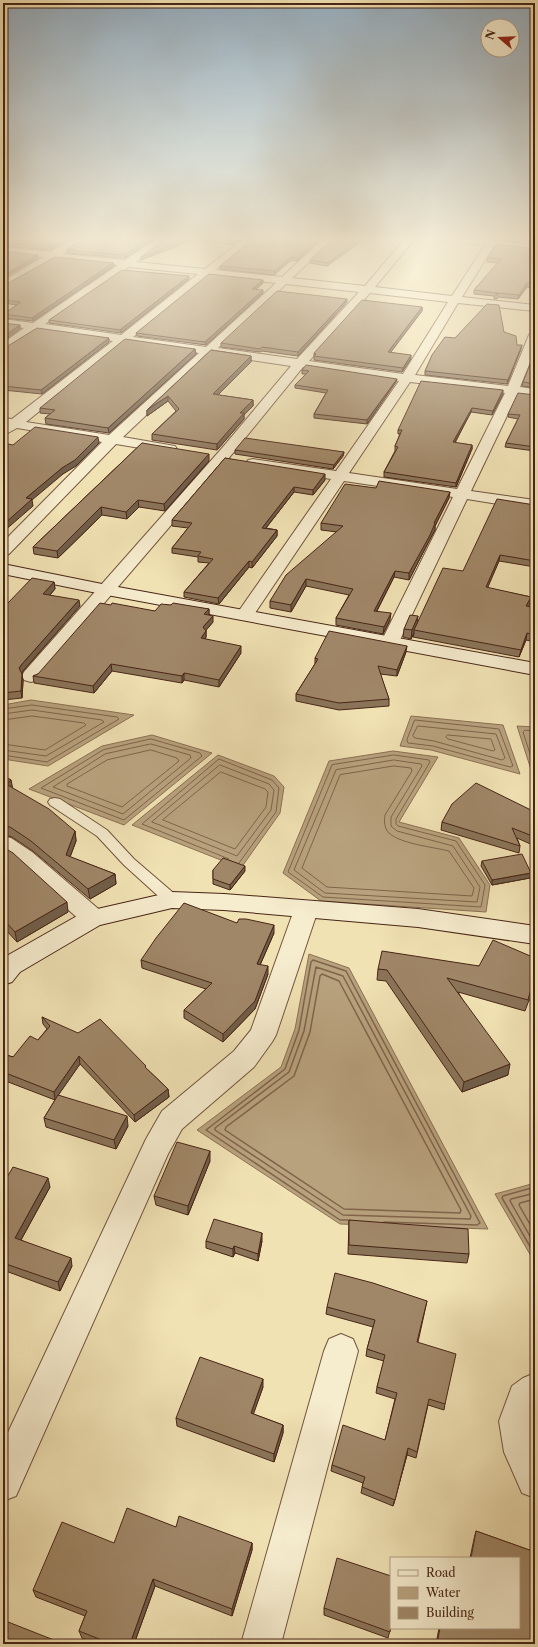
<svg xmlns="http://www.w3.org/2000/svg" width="538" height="1647" font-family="'Libre Caslon Text',serif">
  <rect width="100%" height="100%" fill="#f1e2b4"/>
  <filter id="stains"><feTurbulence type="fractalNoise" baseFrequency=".005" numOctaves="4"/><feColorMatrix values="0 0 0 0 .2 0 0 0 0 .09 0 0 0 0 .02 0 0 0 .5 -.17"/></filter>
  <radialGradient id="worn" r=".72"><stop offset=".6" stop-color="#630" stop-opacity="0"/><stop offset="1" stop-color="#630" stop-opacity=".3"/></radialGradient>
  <path fill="#b8a27e" stroke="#8b7054" d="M31 700 134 715 48 766 3 759V705Z
    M411 716 503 725 520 774 431 750 400 746Z
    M517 726 535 727V782Z
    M152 735 212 753 124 825 29 789 102 746Z
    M393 751 438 757 399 822 459 838 490 885 486 912 321 901 283 873 329 761Z
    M218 755 274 776 284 787 280 813 241 868 132 825Z
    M309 954 349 968 488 1229 340 1224 197 1130 281 1067 295 1029Z
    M535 1183V1263L495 1194Z"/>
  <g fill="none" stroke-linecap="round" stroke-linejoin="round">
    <path stroke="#80644a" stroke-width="1" d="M3 709 32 705 117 717 119 719 47 762 3 755
      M3 714 32 710 102 720 104 722 46 756 3 750
      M3 720 32 716 84 723 86 725 45 750 3 744
      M415 720 499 729 513 766 510 767 433 746 408 743 407 740Z
      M418 726 496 734 505 758 502 760 434 741 415 738 413 736Z
      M535 731 525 730 523 732 535 769
      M448 735 491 739 495 750 493 751 448 739 446 737Z
      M151 739 200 753 202 756 124 820 41 788 103 750Z
      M151 744 190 755 191 758 123 814 53 787 105 754Z
      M151 750 177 758 179 761 122 807 67 786V784L107 760Z
      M394 755 429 760 430 762 396 819V824L398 826 456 841 485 885 481 907 323 897 288 872 332 765Z
      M394 760 421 764 422 766 391 817V826L397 831 453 846 480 887 477 902 325 893 294 870 336 770Z
      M220 765 269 784 274 790 271 810 237 856 152 822Z
      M394 766 411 768 412 771 385 815C384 821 384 828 389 833 401 844 433 847 449 851L474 888 472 896 327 887 302 868 340 775Z
      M221 772 265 789 268 792 266 807 235 849 163 820Z
      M229 859 142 824 219 759 272 780 279 788 276 812 239 863"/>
    <path stroke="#80644a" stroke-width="1.5" d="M316 967 343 976 471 1216 470 1219 343 1215 215 1130V1128L289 1072 304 1031Z
      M322 974 339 981 461 1210 460 1213 344 1209 225 1130 226 1127 294 1076 310 1032 320 976Z
      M535 1187 503 1196 502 1198 535 1255
      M535 1193 511 1199 510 1201 535 1245
      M535 1199 520 1203 519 1205 535 1233
      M348 1220H340L206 1130 285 1069 299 1030 311 962 313 960 346 971 480 1223 477 1225 384 1222"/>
    <g stroke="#72543e" stroke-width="2">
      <path id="lane" d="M55 798 60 799 107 830 134 859 177 896 180 900 177 904 172 905 167 904 124 865 97 836 50 805 48 802 50 799Z"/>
    </g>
    <g stroke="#72543e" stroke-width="2">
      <path id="street" d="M77 237H89L63 254 125 260 160 237H171L136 262 205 269 246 237H257L216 270 282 277 325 237H336L292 278 365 286 406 237H416L375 287 452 296 485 245 435 240 430 237H462L535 245V251L494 246 462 297 535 305V311L458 303 415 375 508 386 529 335 531 333 535 332V350L520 387 535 389V397L517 395 471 491 535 500V510L467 499 399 642 396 646 390 647 384 646 381 642 453 497 344 481 251 619 245 620 239 619 236 615 331 479 253 467 248 466 246 463 248 460 253 459 336 471 399 381 303 367 233 453 38 680 31 682 24 680 22 676 24 672 223 447 291 366 211 354 123 437 175 446 177 449 175 452 170 453 116 444 9 554 3 556V542L102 442 17 428 8 433 3 431V418L12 419 113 341 37 330 7 350 3 352V343L24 328 3 325V319L33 323 118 265 55 259 3 288V281L43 257 3 253V247L51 252ZM129 267 198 274 121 335 45 324ZM209 276 276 283 206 347 133 337ZM286 284 359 292 297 359 218 348ZM370 293 448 302 403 374 309 361ZM125 342 199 353 109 435 26 422ZM410 382 505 393 457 489 349 473Z
        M3 836 11 838 32 852 102 912 105 918 102 924 93 927 84 924 16 862 3 854Z
        M306 901 314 904 318 910 276 1035 272 1042 254 1067 182 1129 168 1154 16 1496 3 1501V1443L146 1139 162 1111 234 1051 251 1030 294 910 298 904Z
        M341 1334 353 1339 358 1351 281 1644H241L324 1351 329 1339Z
        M535 1373V1417L533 1421 535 1428V1498L522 1493 504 1452 499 1421 512 1386 523 1378Z"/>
    </g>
    <g stroke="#482516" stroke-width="2">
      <path id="secondary" d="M3 564 107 585 535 663V675L107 595 3 574Z
        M172 892 224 894 418 909 535 926V944L418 927 224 910 172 908 100 925 20 972 12 982 3 985V958L84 912Z"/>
    </g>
    <use href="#lane" fill="#f6ecce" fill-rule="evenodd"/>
    <use href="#street" fill="#f6ecce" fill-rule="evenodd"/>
    <use href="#secondary" fill="#f6ecce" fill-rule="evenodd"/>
  </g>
  <path fill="#8a7459" stroke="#482516" d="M3 237H74L51 250 3 246Z
    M86 237H157L125 258 67 253V250Z
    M169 237H243L234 245 193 240 141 260V257Z
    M323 237 297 261 291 260 274 275 220 269V266Z
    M502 237H535V243L502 240Z
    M360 239V242L327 266 310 263V260Z
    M535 249V288L527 287 518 299 498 297 497 299H494V296L474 294V290L498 263 487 262V258Z
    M113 263 114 266 33 321 4 318V314L17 305 3 303V286Z
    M189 279 121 333 49 323V320Z
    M263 283 256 289 263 293 206 345 137 336 136 333Z
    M347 302 298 356 262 351 260 352 221 347V343Z
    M422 307V311L390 352 411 359 402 372 314 360V353Z
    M504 332 521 349 507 384 425 375V371L455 338Z
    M109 342 42 394 3 390V349Z
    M195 349 196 354 109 433 46 424 45 418 50 414 40 413V408Z
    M211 350 251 356V362L218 395 253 400V406L244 415V419L217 450 152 440V434L176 411 168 401 147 416V410Z
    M535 352V388L522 386 523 382Z
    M302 370 396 382 367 424 314 418V414L326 393 295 388V385L306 374H302Z
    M503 394 492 415 471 412 455 443 472 445V449L456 487 384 477V472L395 451V446L400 434H398V430Z
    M535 395V451L505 447 506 443 518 419 508 417V414Z
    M142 443 209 461 165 511 139 507 127 519 102 515 58 558 34 554 33 547Z
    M235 450 344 452 343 456 333 469 235 454Z
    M225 458 325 480 313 495 294 492 266 528 277 530V536L252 568 249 567 219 604 184 597V592L209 563 198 562V557L172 553V548L188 528 172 526V520Z
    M449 498 435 526V530L429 541 409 580 394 577 377 611 390 620 383 634 336 625V618L349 595 306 586 291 612 270 608V601L337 532 321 530V523Z
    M535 505V567L499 561 487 588 531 597 530 604 528 606 535 608V642L526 640 519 657 413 637 414 633 411 639 403 637 404 629 417 623 463 571Z
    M54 582 55 589 50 595 80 606 23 671 22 674 23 681 22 698 3 700V603L7 604Z
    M171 605 209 609V615L213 622 206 630V637L205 639 241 653 219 687 184 680 182 683 112 671 94 693 34 683 33 676 38 674 155 611Z
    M406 652 397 676 380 674 389 699V706L339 710 296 701V694L315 664V658Z
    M3 776 11 780 12 788 75 831 76 841 70 857 115 874 116 884 90 899 33 851 12 837 3 835Z
    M535 812V846L517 838 520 846 519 853 441 830 442 822Z
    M3 847 68 912 17 942 3 927Z
    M482 861 530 878 492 885 481 866Z
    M213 870 245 871 230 890 213 884Z
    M237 923 274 933 260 965 268 974 255 1009 223 1042 184 1018V1010L206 989 142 968 141 960Z
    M535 958V1002L529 1000 525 1011 458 992 508 1075 462 1092 386 981 377 980 378 969 479 966Z
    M42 1017 147 1069 168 1089 169 1097 135 1122 80 1064 58 1095 128 1126 116 1149 46 1127 44 1118 55 1100 3 1080V1054L13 1057 38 1040 47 1029 43 1024Z
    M210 1161 188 1215 156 1205 154 1196Z
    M3 1184 50 1187 21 1240 72 1266 60 1291 3 1270Z
    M349 1220 469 1254 467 1263 348 1254Z
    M206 1241H262L258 1261 235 1253 233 1257 206 1248Z
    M427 1301 418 1342 445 1404 444 1410 428 1405 416 1458 407 1455 393 1506 361 1493 363 1483 331 1471 332 1465 385 1440 395 1399 376 1393 377 1387 384 1361 366 1356 367 1349 373 1327 326 1314 327 1307Z
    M263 1387 253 1414 283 1425V1433L274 1462 177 1426 176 1418Z
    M176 1527 252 1543V1550L232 1616 155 1586 134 1644H98L82 1638 79 1631 85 1616 36 1597 33 1590 114 1543Z
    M476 1531 535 1552V1633L534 1644H436L439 1628H519V1558H470L474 1539Z
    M324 1608 391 1626 388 1638 324 1615Z"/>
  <path fill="#705e49" stroke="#482516" d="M68 237H74L51 250 50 247Z
    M152 237H157L125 258 124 255Z
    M193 237V240L141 260V257Z
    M239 237H243L234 245V241Z
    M319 237H323L297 261V258Z
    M360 239V242L327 266V263Z
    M38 255V258L3 279V276Z
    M291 257V260L274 275V271Z
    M113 263 114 266 33 321 32 318Z
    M189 276V279L121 333 120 330Z
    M263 280V283L252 292V289Z
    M527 283V287L518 299 519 295Z
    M263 290V293L206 345 205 342Z
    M347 299V302L298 356V352Z
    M422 307V311L388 356V352Z
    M20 325V329L3 341V337Z
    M109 338V342L42 394 41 390Z
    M522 345 521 349 507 384 508 380Z
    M195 349 196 354 109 433 108 428Z
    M411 355V359L402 372 403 368Z
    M251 356V362L213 400V394Z
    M397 379 396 382 367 424V420Z
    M503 390V394L492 415 493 411Z
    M168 396V401L147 416V410Z
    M253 400V406L244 415V419L217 450V444L240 413Z
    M472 408 471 412 452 447 453 442Z
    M98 437 99 443 76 466 63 474 32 500 33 506 3 532V525L26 498Z
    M472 445V449L456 487V483Z
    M344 452 343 456 333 469 334 465Z
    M209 454V461L165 511 164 504Z
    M325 474V480L313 495V490Z
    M294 487V492L262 533V528Z
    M450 492 449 498 435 526V530L429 541 409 580V573L434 523Z
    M138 500 139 507 127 519 126 512Z
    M101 507 102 515 58 558 57 551Z
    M277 530V536L252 568V562Z
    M500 555 499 561 485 594 486 587Z
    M249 561V567L219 604 218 598Z
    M395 571 394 577 373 618 374 611Z
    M306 579V586L291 612V605Z
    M54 582 55 589 44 601 43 594Z
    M531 597 530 604 525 612 526 606Z
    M79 600 80 606 23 671 21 675 19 668 22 664Z
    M209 609V616L204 614Z
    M391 613 390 620 383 634 384 627Z
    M213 616V622L203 634V627Z
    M418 616 417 625 414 630V633L411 639 412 630Z
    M206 631V637L201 645V638Z
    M527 633 526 640 519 657 521 650Z
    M241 646V653L219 687V680Z
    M407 646 406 652 397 676V670Z
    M111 664 112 671 94 693 93 686Z
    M184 673V680L182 683V676Z
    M22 674 23 681 22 698 21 691Z
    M11 780 13 790 6 784Z
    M75 831 76 841 67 865 66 855Z
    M245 866V871L230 890V885Z
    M531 873 530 878 492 885V880Z
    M115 874 116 884 90 899 88 889Z
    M67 902 68 912 17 942 15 932Z
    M274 925V933L257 972V964Z
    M268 966V974L255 1009 223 1042V1034Z
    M79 1056 80 1064 55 1100 54 1092Z
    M510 1064 508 1075 462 1092 464 1082Z
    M168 1089 169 1097 135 1122 134 1115Z
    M127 1116 128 1126 116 1149 114 1140Z
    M210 1151V1161L188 1215V1206Z
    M48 1178 50 1187 17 1247 15 1238Z
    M262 1233V1241L258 1261V1254Z
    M234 1246 235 1253 233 1257V1249Z
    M71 1258 72 1266 60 1291 58 1282Z
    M263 1379V1387L251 1421V1413Z
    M283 1425V1433L274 1462V1454Z
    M408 1448 407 1455 393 1506 395 1500Z
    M252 1543V1550L232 1616V1609Z
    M153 1579 155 1586 134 1644H130Z"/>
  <path fill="#a08768" stroke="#482516" d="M3 237H68L50 247 3 242Z
    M86 237H152L124 255 67 250Z
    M169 237H193L141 257Z
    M194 237H239L234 241Z
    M255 237H319L297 258 291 257 274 271 220 266Z
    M335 237H344L360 239 327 263 310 260Z
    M512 237H535V240Z
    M497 244 535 249V284L527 283 519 295 497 293 498 295H495L497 293 474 290 501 259 487 258Z
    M3 251 38 255 3 276Z
    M55 257 113 263 32 318 4 314 21 302 3 300V286Z
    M122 270 189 276 120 330 49 320Z
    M209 274 263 280 252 289 263 290 205 342 136 333Z
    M277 291 347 299 298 352 262 347 260 349 221 343Z
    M362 300 422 307 388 352 411 355 403 368 314 356 316 354 314 353Z
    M487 304 499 305 504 332 516 336 517 345H522L508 380 425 371 432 355 445 337 455 338Z
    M3 323 20 325 3 337Z
    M37 328 109 338 41 390 3 386V349Z
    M125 339 195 349 108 428 45 418 55 410 40 408Z
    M211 350 251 356 213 394 253 400 240 413H244L217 444 152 434 179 409 168 396 147 410Z
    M535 352V384L523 382Z
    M306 365 397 379 367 420 314 414 328 390 295 385 309 371 302 370Z
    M421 381 503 390 493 411 472 408 453 442 472 445 456 483 384 472 398 447 395 446 402 430H398Z
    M518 393 535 395V447L506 443 520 415 508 414Z
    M35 427 98 437 75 460 62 468 26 498 32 499 3 525V443L13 445Z
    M245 438 344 452 334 465 235 450Z
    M142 443 209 454 164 504 138 500 126 512 101 507 57 551 33 547Z
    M225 458 325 474 313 490 294 487 262 528 277 530 252 562 249 561 218 598 184 592 213 559 198 556 201 552 172 548 192 523 172 520Z
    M379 481 450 492 434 523H435L430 535 409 573 395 571 374 611 391 613 384 627 336 618 353 589 306 579 291 605 270 601 286 575 343 526 321 523 345 484 376 488Z
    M497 499 535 505V561L500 555 486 587 531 597 526 606 535 608V635L527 633 521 650 414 630 443 568 463 571Z
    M32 578 54 582 43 594 79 600 22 664 19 668 22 674 21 691 3 693V603L7 604Z
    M100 603 111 605 112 603 155 611 161 604 171 605 173 603 209 609 204 614 213 616 203 627 206 631 201 638 241 646 219 680 184 673 182 676 111 664 93 686 33 676 38 674Z
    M410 615 418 616 412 630 404 629Z
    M329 631 407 646 397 670 378 666 389 699 339 703 296 694 318 659 315 658Z
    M3 776 11 780 6 784 49 809 75 831 66 855 115 874 88 889 31 841 10 827 3 826Z
    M476 783 535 812V837L512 828 520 846 442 822 452 804Z
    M3 847 13 853 67 902 15 932 3 919Z
    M522 854 531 873 492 880 482 861Z
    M223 858 245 866 230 885 213 879V870Z
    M184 903 237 923 239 919H246L274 925 257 964 268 966 255 1001 223 1034 184 1010 212 983 141 960 156 938Z
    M493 940 535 958V990L531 989 528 1000 447 978 510 1064 464 1082 387 970 378 969 382 951 479 966Z
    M42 1017 78 1033 100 1019 146 1066 145 1067 168 1089 134 1115 79 1056 54 1092 3 1072V1054L13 1057 30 1036 38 1040 50 1026Z
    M58 1095 127 1116 114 1140 44 1118Z
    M177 1142 210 1151 188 1206 154 1196Z
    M13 1167 48 1178 15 1238 71 1258 58 1282 3 1263V1184Z
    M214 1219 262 1233 258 1254 234 1246 233 1249 206 1241Z
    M349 1220 468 1229 469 1254 349 1245Z
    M335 1273 373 1283 427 1301 417 1342 456 1354 445 1404 429 1399 417 1452 408 1448 395 1500 362 1487 365 1477 332 1465 343 1425 385 1440 397 1393 377 1387 385 1355 367 1349 375 1320 327 1307Z
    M200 1357 263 1379 251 1413 283 1425 274 1454 176 1418Z
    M127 1508 176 1527 179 1516 252 1543 232 1609 153 1579 130 1644H112L79 1631 87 1611 33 1590 62 1522 114 1543Z
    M476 1531 535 1552V1633L534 1644H437L440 1628H519V1558H471Z
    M337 1558 391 1576V1626L390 1632 324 1608Z
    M3 1620 59 1642 58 1644H3Z"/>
  <linearGradient id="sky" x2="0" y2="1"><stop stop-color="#95adbe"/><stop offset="0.51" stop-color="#f9f2dd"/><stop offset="1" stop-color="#f9f2dd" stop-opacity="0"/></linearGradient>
  <rect width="538" height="468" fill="url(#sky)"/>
  <rect width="538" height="1647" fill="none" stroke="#f1e2b4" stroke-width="16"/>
  <rect x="4" y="4" width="530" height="1639" fill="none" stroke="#482516" stroke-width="2"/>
  <rect x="8" y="8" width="522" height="1631" fill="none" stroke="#482516"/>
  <rect x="390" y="1557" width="130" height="72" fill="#f6ecce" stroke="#b09c84"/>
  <rect x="398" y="1570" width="20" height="6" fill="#f6ecce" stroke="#b09c84"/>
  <text x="426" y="1577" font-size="12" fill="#482516">Road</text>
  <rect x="398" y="1587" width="20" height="12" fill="#b8a27e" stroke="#b09c84"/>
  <text x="426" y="1597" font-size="12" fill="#482516">Water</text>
  <rect x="398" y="1607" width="20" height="12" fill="#a08768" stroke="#b09c84"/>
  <text x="426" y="1617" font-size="12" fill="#482516">Building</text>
  <g transform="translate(500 38) rotate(289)"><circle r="19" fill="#f6ecce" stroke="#b09c84"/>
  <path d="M0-3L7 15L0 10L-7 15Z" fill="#8f2418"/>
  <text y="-6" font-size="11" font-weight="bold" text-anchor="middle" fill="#482516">N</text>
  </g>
  <rect width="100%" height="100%" filter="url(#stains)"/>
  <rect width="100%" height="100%" fill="url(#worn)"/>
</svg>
